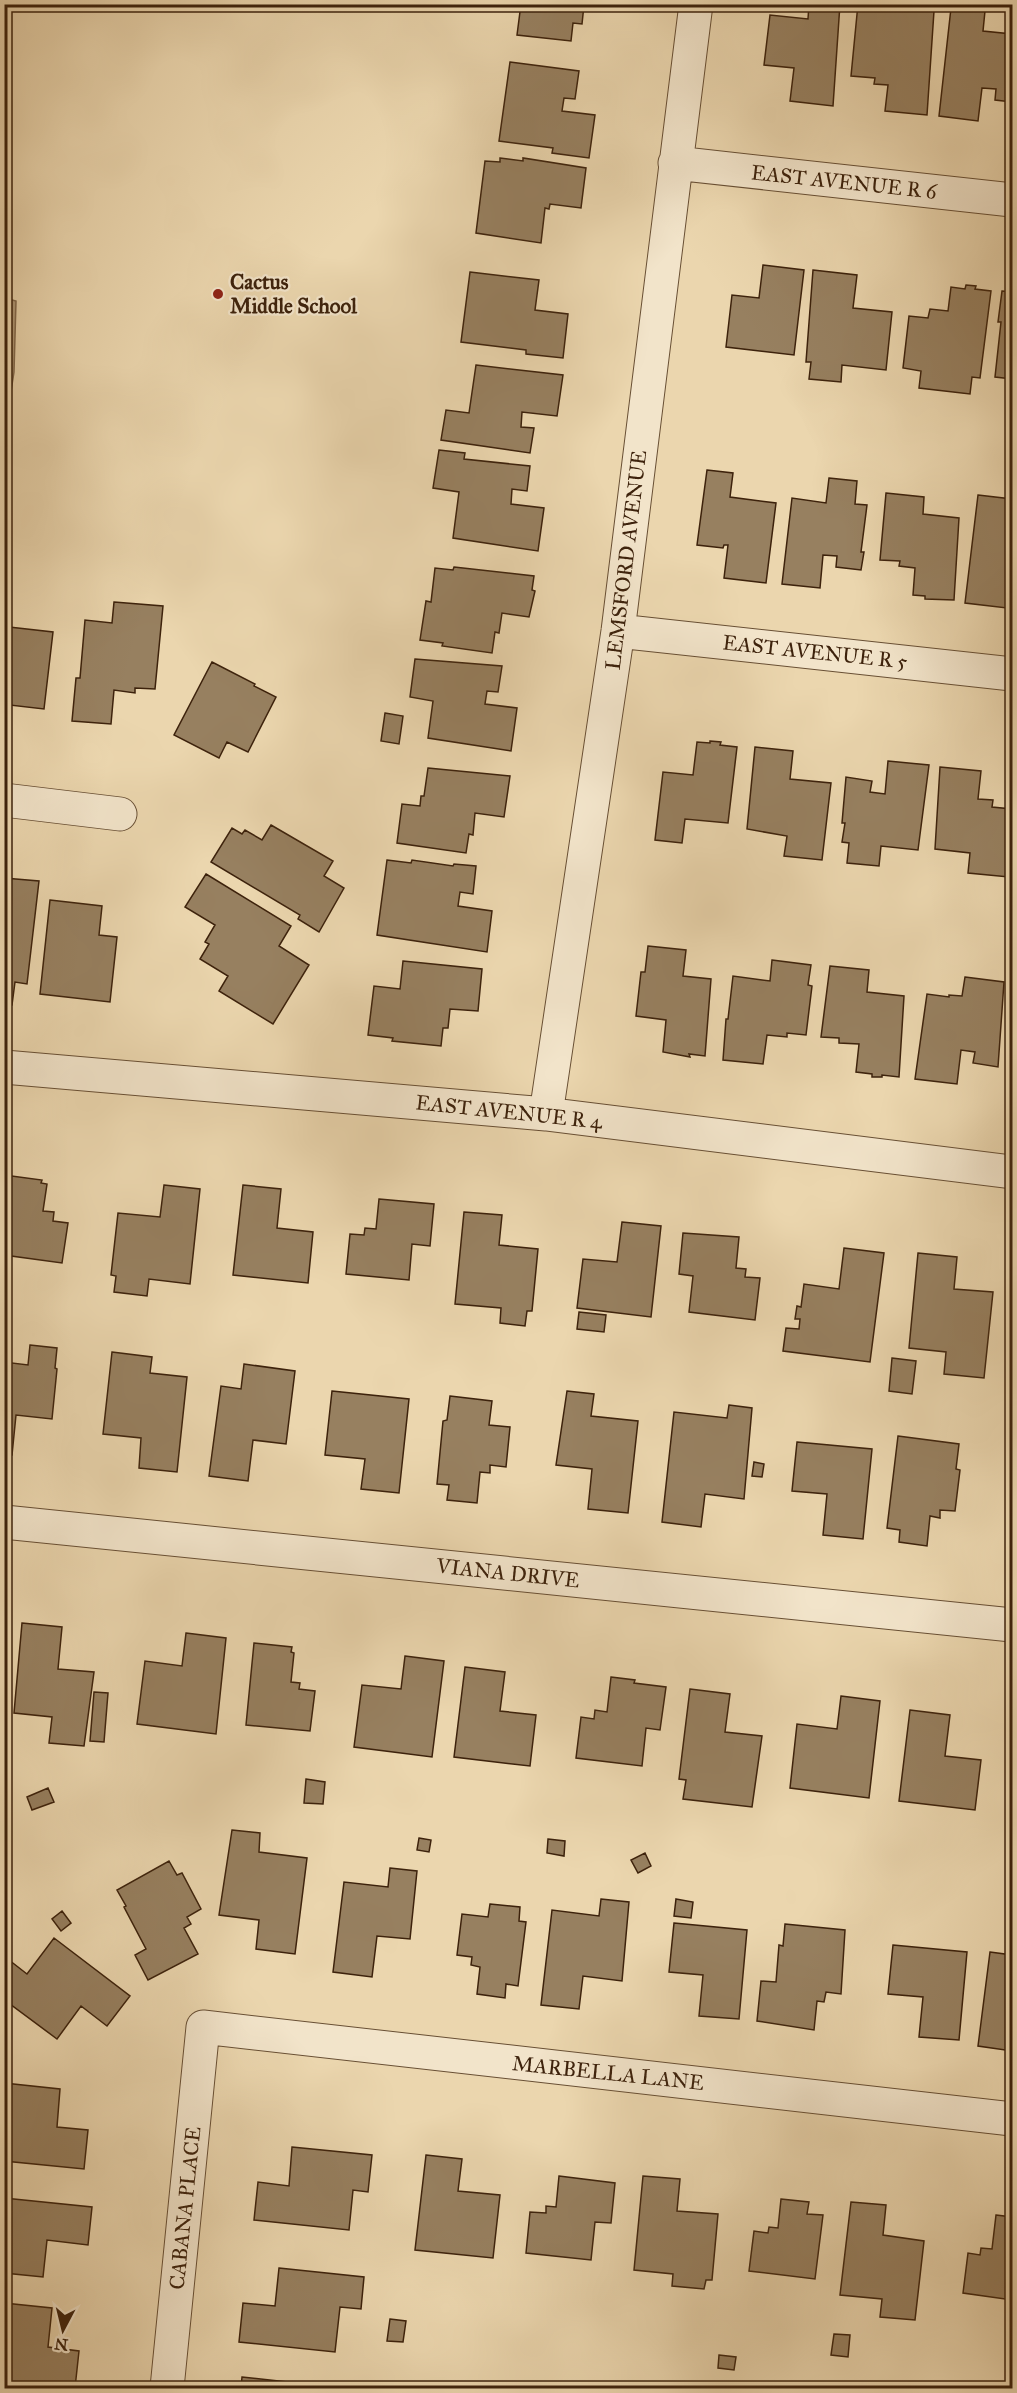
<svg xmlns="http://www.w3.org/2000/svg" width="1017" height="2393" font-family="'IM FELL Great Primer',serif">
  <rect width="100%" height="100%" fill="#ebd6ae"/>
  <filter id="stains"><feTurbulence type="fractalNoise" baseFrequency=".00333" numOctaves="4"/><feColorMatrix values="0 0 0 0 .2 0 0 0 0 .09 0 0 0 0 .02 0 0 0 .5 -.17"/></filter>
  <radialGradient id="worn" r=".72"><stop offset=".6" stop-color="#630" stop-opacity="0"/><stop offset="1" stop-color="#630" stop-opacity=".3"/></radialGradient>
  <path fill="#b09977" stroke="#82694c" stroke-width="1.5" d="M5 298 16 301 14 372 5 430Z"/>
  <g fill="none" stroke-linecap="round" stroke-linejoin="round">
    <path stroke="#765e42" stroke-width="1.5" d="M4 304 9 308 8 371 4 391"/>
  </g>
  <path fill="#978060" stroke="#3d220c" stroke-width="1.5" d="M521 4H607V8L584 5 582 24 573 23 571 41 517 35Z
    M809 4H840L833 106 790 101 794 68 764 65 770 15 808 19Z
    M858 4H892V7L934 11 927 115 885 111 888 85 874 84 875 78 851 76Z
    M951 8 985 11 983 31 1012 34V102L995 100 996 89 982 88 978 121 939 116Z
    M510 62 579 71 575 99 564 98 562 111 595 115 589 158 552 153 553 148 499 141Z
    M500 158 523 161V158L586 168 581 208 550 204 549 209 545 208 541 243 476 233 485 161 500 162Z
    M763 265 804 270 794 355 726 347 732 295 759 298Z
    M813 270 857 275 853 308 892 312 886 370 842 365 841 382 809 379 811 362H806Z
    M470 272 539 280 535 310 568 314 563 358 526 354V350L461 342Z
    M966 285 976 286 975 289 991 291 980 378 972 377 970 394 919 388 921 371 903 368 909 316 928 318 930 309 948 311 951 287 965 289Z
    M1002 291 1012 292V379L995 377 1001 322H998Z
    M476 365 563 375 557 416 522 412 521 427 534 428 530 453 441 440 446 410 469 413Z
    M439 450 465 453 464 459 530 466 527 491 512 489 511 504 544 508 538 551 453 538 459 492 433 488Z
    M707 470 733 473 730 497 776 503 766 583 724 578 728 545H724L723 548 697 545Z
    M829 478 857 481 855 504 867 505 861 552H864L861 570 836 567 837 556 823 555 820 588 782 584 792 498 826 503Z
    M886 493 924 497 923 514 959 518 954 600 925 599V596L913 595 915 568 899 566 900 561 880 560Z
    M978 495 1012 499V575L1011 574 1007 608 965 603Z
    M454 567 534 576 532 590 535 591 529 617 502 613 499 633 495 632 492 653 442 646 443 643 420 640 426 601 431 602 435 568 453 570Z
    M114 602 163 606 155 689 135 688V693L114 690 111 724 72 721 76 678H80L85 620 112 623Z
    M9 627 53 632 44 709 10 705 9 714H4V642H7Z
    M415 659 502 666 498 692 487 691 485 704 517 708 511 751 428 738 433 701 410 697Z
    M212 662 255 684 254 686 276 697 248 752 227 742 219 758 174 735Z
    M385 713 403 716 399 744 381 741Z
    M710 741 721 742 720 745 737 747 728 823 685 819 682 843 655 840 663 772 693 775 697 742 710 743Z
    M755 747 793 751 790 779 831 783 822 860 784 856 787 836 747 829Z
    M888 761 929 765 918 850 881 846 879 866 847 863 849 843 842 842 845 823H842L846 777 872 781 870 792 885 794Z
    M940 767 981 771 978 799 993 800 992 807 1012 809V858L1009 877 968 873 970 853 935 849Z
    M428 768 510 776 504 817 475 813 473 835 469 834 466 853 397 843 402 804 420 806 421 796H424Z
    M271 825 333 861 324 876 344 888 319 932 298 919 300 915 211 862 232 828 242 834 245 830 262 840Z
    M387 860 411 863 412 860 453 866 454 864 476 866 473 894 460 892 458 906 492 911 487 952 377 935Z
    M206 874 291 926 279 946 309 965 273 1024 219 991 228 976 200 959 209 944 205 942 215 925 185 907Z
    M4 878 39 881 27 984 15 982 12 1005 4 1004Z
    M50 900 102 906 99 935 117 937 110 1002 40 994Z
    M648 946 686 950 683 976 711 979 705 1056 689 1054 690 1057 663 1052 666 1020 636 1016 641 972H645Z
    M772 960 811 965 808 985 812 986 806 1035 787 1033V1037L767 1035 763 1064 723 1060 726 1019H728L733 976 770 981Z
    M403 961 482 969 478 1011 450 1009 448 1028H443L441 1046 392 1041 393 1038 368 1035 374 986 400 989Z
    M830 966 869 970 867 992 904 996 899 1077 882 1075V1077H872V1074L856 1072 859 1044 839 1043V1038L821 1037Z
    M965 977 1004 982 998 1067 973 1063 975 1052 961 1050 957 1084 915 1079 927 994 949 997V995L962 996Z
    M4 1175 42 1180 41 1183 47 1184 43 1211 54 1212 53 1221 68 1223 62 1263 4 1255Z
    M164 1185 200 1189 190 1284 149 1279 147 1296 114 1292 116 1276 111 1275 118 1213 160 1217Z
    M243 1185 281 1189 277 1228 313 1232 308 1283 233 1275Z
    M379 1199 434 1204 430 1246 412 1244 409 1280 346 1274 350 1234 364 1235 365 1228 376 1229Z
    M464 1212 502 1215 499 1245 538 1249 532 1311H527L525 1326 500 1323 501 1308 455 1304Z
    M622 1222 661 1226 651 1317 577 1308 583 1259 617 1262Z
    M683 1233 739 1237 736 1268 746 1269 745 1277 760 1278 755 1320 689 1312 693 1276 679 1274Z
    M844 1248 884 1253 870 1362 783 1351 786 1328 799 1329 800 1319H795L797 1306 801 1307 804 1284 839 1289Z
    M918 1253 957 1257 954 1289 993 1292 984 1378 944 1374 946 1352 909 1348Z
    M579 1312 606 1315 604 1332 577 1329Z
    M30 1345 57 1348 55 1368 57 1369 52 1419 16 1415 12 1455 4 1454V1362L28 1365Z
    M112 1352 152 1357 150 1373 187 1377 177 1472 139 1468 141 1438 103 1434Z
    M892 1358 916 1361 912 1394 889 1391Z
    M244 1364 295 1371 286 1444 253 1440 248 1481 209 1476 221 1386 241 1389Z
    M332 1391 409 1399 399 1493 361 1489 365 1459 325 1455Z
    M567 1391 594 1394 591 1416 638 1421 628 1513 588 1509 592 1469 556 1465Z
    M450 1396 492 1401 489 1425 510 1427 506 1467 490 1465V1473L480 1472 477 1503 447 1500 449 1485 437 1484 443 1421 447 1420Z
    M729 1405 752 1408 744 1499 705 1494 701 1527 662 1522 674 1412 727 1418Z
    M898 1436 959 1444 956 1469 960 1470 955 1511 940 1510V1518L930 1516 927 1546 899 1542 900 1530 887 1528Z
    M797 1442 872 1449 863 1539 823 1535 827 1494 792 1491Z
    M754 1462 764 1464 762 1477 752 1476Z
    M22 1623 62 1627 58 1669 94 1672 84 1746 49 1743 52 1717 14 1713Z
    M186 1633 226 1638 216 1734 137 1724 145 1661 182 1666Z
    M254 1643 292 1647 291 1652 294 1653 291 1682 300 1683 299 1689 315 1691 310 1731 246 1725Z
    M405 1656 444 1661 432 1757 354 1747 362 1685 401 1689Z
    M465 1667 505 1672 500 1711 536 1715 530 1766 454 1757Z
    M611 1677 635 1680 634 1683 666 1687 660 1730 646 1728 642 1766 576 1758 581 1717 594 1719 595 1710 607 1712Z
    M690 1689 730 1694 725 1732 762 1736 752 1807 683 1799 686 1780 679 1779Z
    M94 1692 108 1693 104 1742 90 1741Z
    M841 1696 880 1701 869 1798 790 1788 797 1724 837 1729Z
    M910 1710 950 1715 945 1756 981 1760 975 1810 899 1801Z
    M306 1779 325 1782 323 1804 304 1803Z
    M48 1788 54 1802 32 1810 27 1797Z
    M4 1796 11 1797 9 1815 4 1814Z
    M232 1830 260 1833 259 1852 307 1858 295 1954 256 1949 259 1920 219 1915Z
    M419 1838 431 1840 429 1852 417 1850Z
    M548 1839 565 1841 564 1856 547 1853Z
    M645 1853 651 1866 638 1873 631 1860Z
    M169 1861 177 1875 182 1873 201 1909 187 1917 191 1924 184 1928 198 1954 148 1980 135 1955 146 1949 124 1907 126 1906 117 1890Z
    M390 1868 417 1871 410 1939 377 1936 372 1977 333 1972 344 1882 388 1887Z
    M601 1899 629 1902 622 1981 583 1976 579 2009 541 2005 552 1910 599 1916Z
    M676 1899 693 1902 691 1918 674 1916Z
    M490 1904 520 1907 519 1921 526 1922 518 1986 506 1984 505 1998 477 1994 480 1967 471 1965 472 1957 457 1955 462 1914 488 1917Z
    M62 1911 71 1923 61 1931 52 1919Z
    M674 1923 747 1930 739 2019 699 2016 703 1975 669 1972Z
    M785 1924 845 1930 841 1994 826 1992 824 2002 817 2001 814 2030 757 2021 761 1981 776 1982 779 1945 783 1946Z
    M54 1938 130 1996 107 2026 81 2006 57 2039 6 2001 8 1998 4 1995V1967L9 1960 27 1974Z
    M893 1945 967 1952 959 2040 919 2037 923 1997 888 1994Z
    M990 1952 1012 1955V2051L978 2046Z
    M4 2083 60 2089 57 2127 88 2130 84 2169 4 2161Z
    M292 2147 372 2155 368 2192 353 2190 349 2230 254 2220 258 2182 289 2186Z
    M426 2155 462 2159 458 2191 500 2195 493 2258 415 2250Z
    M559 2176 615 2183 611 2223 595 2222 591 2260 526 2253 530 2212 546 2213V2206L556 2207Z
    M643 2176 680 2179 677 2211 718 2214 712 2280H706L704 2289 672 2286 673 2274 634 2270Z
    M4 2198 92 2207 88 2245 47 2240 43 2277 4 2273Z
    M781 2199 809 2202 807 2214 823 2215 815 2279 749 2271 754 2231 768 2233 769 2227 778 2228Z
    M851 2202 886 2205 883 2235 924 2241 915 2320 880 2317 882 2299 840 2295Z
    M996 2215 1012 2217V2300L963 2293 968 2253 980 2255 981 2248 992 2249Z
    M279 2268 364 2277 361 2309 340 2307 335 2352 239 2342 243 2303 275 2306Z
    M4 2303 52 2308 48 2347 79 2351 75 2388 4 2381Z
    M390 2319 406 2321 403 2342 387 2341Z
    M834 2334 850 2335 848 2357 831 2355Z
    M719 2355 736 2357 734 2370 718 2368Z
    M242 2377 287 2382 286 2388H241Z"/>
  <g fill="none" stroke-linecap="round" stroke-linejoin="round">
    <g stroke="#684f34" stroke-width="35">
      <path id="minor" d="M675 163 1012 200
        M618 631 1012 674
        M4 800 120 814
        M4 1067 546 1114 1012 1172
        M546 1114 618 631 696 4
        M4 1522 1012 1625
        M167 2388 203 2027 1012 2119"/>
    </g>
    <use href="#minor" stroke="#f2e4ca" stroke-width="33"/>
  </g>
  <circle fill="#8f2418" stroke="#f2e4ca" stroke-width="2" cx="218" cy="294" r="6"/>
  <g text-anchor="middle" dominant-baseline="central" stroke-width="4.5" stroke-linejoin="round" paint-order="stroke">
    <g font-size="21" fill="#3d220c" stroke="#f2e4ca">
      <text transform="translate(844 182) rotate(6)">EAST AVENUE R 6</text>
      <text transform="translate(626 560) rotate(-83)">LEMSFORD AVENUE</text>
      <text transform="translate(815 652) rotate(6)">EAST AVENUE R 5</text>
      <text transform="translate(509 1112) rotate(6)">EAST AVENUE R 4</text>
      <text transform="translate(508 1573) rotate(6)">VIANA DRIVE</text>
      <text transform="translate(608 2073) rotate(6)">MARBELLA LANE</text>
      <text transform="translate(185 2208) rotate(-84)">CABANA PLACE</text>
    </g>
    <g font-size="21" font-weight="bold" fill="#3d220c" stroke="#f2e4ca" text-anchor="start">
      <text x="230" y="282">Cactus<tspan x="230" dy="24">Middle School</tspan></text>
    </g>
  </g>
  <rect width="1017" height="2393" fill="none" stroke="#ebd6ae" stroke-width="24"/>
  <rect x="6" y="6" width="1005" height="2381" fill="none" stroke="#3d220c" stroke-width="3"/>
  <rect x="12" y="12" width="993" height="2369" fill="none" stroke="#3d220c" stroke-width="1.5"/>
  <g transform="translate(63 2330) rotate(187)" stroke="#f2e4ca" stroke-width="4.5" paint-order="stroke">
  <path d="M0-4.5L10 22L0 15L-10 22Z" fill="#3d220c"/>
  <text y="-9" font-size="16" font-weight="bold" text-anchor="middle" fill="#3d220c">N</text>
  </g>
  <rect width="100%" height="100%" filter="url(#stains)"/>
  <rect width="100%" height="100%" fill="url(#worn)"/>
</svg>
